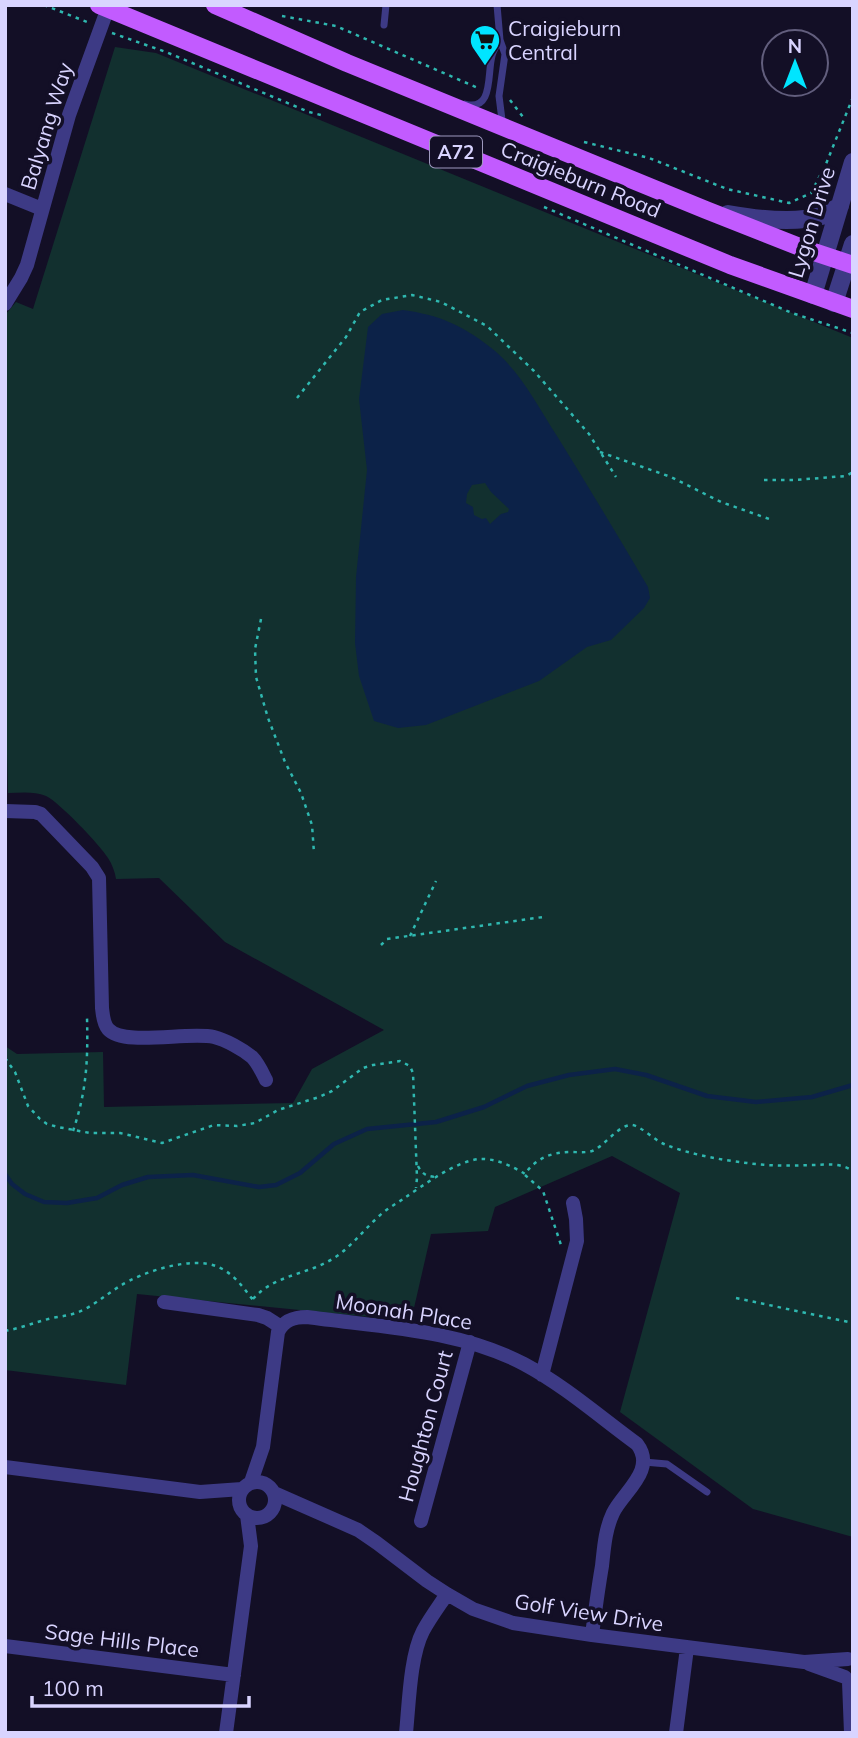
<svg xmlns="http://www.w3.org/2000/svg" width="858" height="1738" font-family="Mulish,sans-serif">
  <rect width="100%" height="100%" fill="#130f26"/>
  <path fill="#12302f" d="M115 47 156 53 853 338V1537L753 1509 620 1412 680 1193 612 1156 495 1207 488 1231 431 1234 411 1321 137 1294 126 1385 5 1370V1046L17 1054 103 1052 104 1107 293 1103 312 1069 384 1030 225 942 159 878 116 879C115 872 112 864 108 858 100 845 59 802 46 796 34 791 20 793 8 793L5 677V315L16 302 33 309Z"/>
  <path fill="#0c2248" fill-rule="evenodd" d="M403 310C439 315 462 325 490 347 520 370 537 405 557 436 588 486 618 536 648 587L650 598 644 608 611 640 587 647 539 681 426 725 398 728 374 721 359 676 355 643 356 577 367 470 359 399 368 327 382 314ZM485 483 491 492 509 509 508 512 501 514 490 524 486 518 482 519 474 515 473 507 466 503 467 494 472 485Z"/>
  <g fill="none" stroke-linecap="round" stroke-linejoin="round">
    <path stroke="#0c2248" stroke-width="4.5" d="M5 1174 12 1184 25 1194 44 1202 67 1203 97 1198 122 1185 148 1177 193 1175 259 1187 276 1185 300 1173 334 1144 367 1129 436 1122 484 1107 527 1086 569 1075 615 1069 646 1075 707 1096 756 1102 812 1097 853 1085"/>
    <path stroke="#2fb8b0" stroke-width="2.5" stroke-dasharray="3.5 5" stroke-linecap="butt" d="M44 5 87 22
      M282 16 336 26 478 88
      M112 33 166 52 309 112 321 115
      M510 100 523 117
      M584 142 649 158 727 189 789 203 811 193 826 164 853 97
      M544 207 792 313 853 333
      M297 398 346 337 360 312 382 300 412 295 441 302 487 326 534 371 589 434 616 477
      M600 452 671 477 721 502 772 520
      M764 480H795L846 476 853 472
      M261 619 255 649 256 677 268 718 285 762 301 793 312 825 314 853
      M410 936 436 881
      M381 945 387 939 543 917
      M5 1058 15 1072 28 1106 40 1119 47 1124 58 1127 90 1133H120L162 1143 214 1125 237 1126 255 1123 278 1110 319 1097 332 1091 363 1068 373 1065 400 1061 410 1066 413 1073 417 1178 416 1188
      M73 1131C87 1090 88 1059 87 1017
      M418 1166C422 1174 426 1176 435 1177
      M525 1175 543 1191 561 1245
      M736 1298 853 1323
      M253 1299C275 1274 308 1275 334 1258 351 1247 362 1232 377 1218 385 1210 394 1205 403 1199 424 1185 454 1162 479 1159 495 1158 512 1166 525 1174 536 1158 552 1152 571 1152 578 1152 585 1153 592 1151 605 1146 619 1124 632 1125 641 1126 654 1140 664 1144 688 1154 721 1160 747 1163 768 1166 790 1166 811 1165 827 1165 839 1162 853 1171
      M5 1331C21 1328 36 1322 52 1318 63 1316 73 1315 83 1310 97 1303 107 1294 120 1286 142 1272 193 1255 218 1267 233 1273 243 1287 253 1300"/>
    <path stroke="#3d3a85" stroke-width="7" d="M497 5 500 40 505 54 499 96 502 120 505 125
      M384 25 386 5
      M465 104C494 112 487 73 492 56 493 50 497 45 500 40
      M644 1462 667 1464 707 1492"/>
    <path stroke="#3d3a85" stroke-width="14" d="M5 194 42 209
      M5 304 21 278 27 265 69 115 109 5
      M5 811 35 812 41 814 92 867 99 878 102 1008C103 1015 103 1023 108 1029 124 1047 189 1031 214 1037 226 1040 242 1049 252 1057 258 1063 262 1072 266 1080
      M164 1302 258 1315 267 1318 281 1327
      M542 1375 577 1241 576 1219 573 1203
      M5 1467 200 1492 242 1489
      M239 1500a18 18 0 1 1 36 0a18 18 0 1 1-36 0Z
      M251 1482 263 1447 278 1332C284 1320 294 1317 307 1317 379 1327 458 1329 524 1364 565 1386 600 1417 637 1444 657 1470 623 1492 613 1513 605 1530 604 1548 602 1566 598 1589 595 1612 592 1635
      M274 1493 358 1530 377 1543 427 1581 447 1594 473 1609 513 1623 592 1635 804 1662 848 1659
      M421 1521 470 1342
      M5 1646 234 1675
      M809 1664 845 1677
      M849 1682 851 1733
      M226 1733 251 1546 247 1515
      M406 1733C409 1704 410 1656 423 1631 430 1618 439 1606 447 1594
      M676 1733 687 1648"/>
    <path stroke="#3d3a85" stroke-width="18" d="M728 214C756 219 793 224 821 216 828 214 834 209 840 206
      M813 295 853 162
      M834 303 853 244"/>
    <path stroke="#c25bff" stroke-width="18" d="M99 5 730 265 853 309
      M215 5 347 63 706 210 805 249 853 265"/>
  </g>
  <defs>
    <g id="supermarket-pin" transform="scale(1.575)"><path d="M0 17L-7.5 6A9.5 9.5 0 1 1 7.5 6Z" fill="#00e5ff" stroke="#130f26"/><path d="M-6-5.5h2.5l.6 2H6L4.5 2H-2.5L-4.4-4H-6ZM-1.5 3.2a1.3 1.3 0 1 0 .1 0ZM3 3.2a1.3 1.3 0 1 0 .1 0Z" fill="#111"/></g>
  </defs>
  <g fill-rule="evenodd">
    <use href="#supermarket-pin" x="485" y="40"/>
  </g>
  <g text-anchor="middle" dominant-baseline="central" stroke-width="7" stroke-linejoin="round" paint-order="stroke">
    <rect fill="#130f26" stroke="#9e99be" stroke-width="2" x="430" y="136.5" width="52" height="31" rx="5"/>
    <g font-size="19" font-weight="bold" fill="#d9d4ff">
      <text x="456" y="152">A72</text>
    </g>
    <g font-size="21" fill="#d9d4ff" stroke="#130f26" text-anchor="start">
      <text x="508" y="28">Craigieburn<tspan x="508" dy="24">Central</tspan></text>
    </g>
    <g font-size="21" fill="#d9d4ff" stroke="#130f26">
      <text transform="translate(46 126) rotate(-73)">Balyang Way</text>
      <text transform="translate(581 179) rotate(22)">Craigieburn Road</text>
      <text transform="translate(811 222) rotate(-73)">Lygon Drive</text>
      <text transform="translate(404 1311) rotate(9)">Moonah Place</text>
      <text transform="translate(425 1426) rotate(-75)">Houghton Court</text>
      <text transform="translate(589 1612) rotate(9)">Golf View Drive</text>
      <text transform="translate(122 1640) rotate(7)">Sage Hills Place</text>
    </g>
  </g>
  <rect width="858" height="1738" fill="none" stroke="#d9d4ff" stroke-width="14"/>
  <g transform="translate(795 63)"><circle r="33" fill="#130f26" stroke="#625e7d" stroke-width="2"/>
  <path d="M0-5L12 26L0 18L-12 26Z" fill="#00e5ff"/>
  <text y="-10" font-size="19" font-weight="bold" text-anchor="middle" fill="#d9d4ff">N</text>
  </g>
  <path d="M32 1696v10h217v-10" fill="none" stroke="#d9d4ff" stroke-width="3.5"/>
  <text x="42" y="1696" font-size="21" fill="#d9d4ff" stroke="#130f26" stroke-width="5" paint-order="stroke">100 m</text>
</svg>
